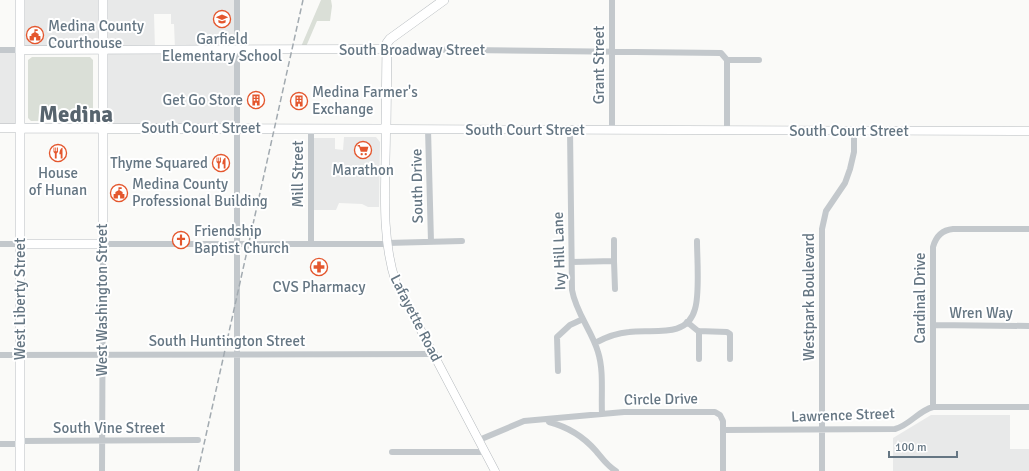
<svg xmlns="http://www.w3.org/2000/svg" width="1029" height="471" font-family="Signika,sans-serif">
  <rect width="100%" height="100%" fill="#fafaf8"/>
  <path fill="#e8e9e9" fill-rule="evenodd" d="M20 0H237V128H103V50H21L20 128H0V50L21 49ZM154 14H171V24H174L175 49H155Z
    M344 137H376L380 142 379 207H368L362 204 339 203 336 210H314V138H335V149L343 150Z
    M931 415H1010V449H1029V471H893V438Z"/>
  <path fill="#dadfd7" d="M321 0H331L332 6 330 21H317L305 49H300Z
    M32 57H90L93 60V118L90 120 31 121 28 118V60Z"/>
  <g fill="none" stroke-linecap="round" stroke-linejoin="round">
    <g stroke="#b5babe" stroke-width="9">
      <path id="major" d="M21 50 386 49
        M0 128H20
        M495 471 396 283C380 235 386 180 386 129L1029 131"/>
    </g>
    <g stroke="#b4b9bd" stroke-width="10">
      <path id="highway" d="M20 128 386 129 387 43 390 39 444 0
        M20 244H103V0
        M20 471V0"/>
    </g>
    <path stroke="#c3c8cc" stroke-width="6" d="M237 0V471
      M612 0V130
      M386 49 721 53 727 60V130
      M0 50H21
      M727 60H759
      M428 129 431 242
      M570 130 572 290C576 313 592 331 598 352 604 371 601 394 602 414
      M311 243V129
      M387 243 462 241
      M0 244H20
      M614 261 615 289
      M572 262 614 261V240
      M687 322 698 331 727 332 730 334V359
      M933 325 1029 326
      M595 343C606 337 617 333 629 332 653 329 687 339 695 309 700 293 697 259 697 241
      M0 355 434 354
      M699 359V331
      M558 371 557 337 570 325 583 319
      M933 407V247C936 236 942 230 953 229H1029
      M549 422C568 427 583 436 596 451 602 458 607 466 616 471
      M723 430 895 429C910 425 918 411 933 407H1029
      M479 440 524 421 624 412H715L720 415 723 421V471
      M20 441 198 440
      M0 444H20
      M392 452H485
      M102 471 103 244H387
      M822 471V229L826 211 845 183 850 169 854 152V131"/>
    <use href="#major" stroke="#fff" stroke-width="8"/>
    <use href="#highway" stroke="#fff" stroke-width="9"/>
    <path stroke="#a2aab0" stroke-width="1.5" stroke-dasharray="6 3" stroke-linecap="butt" d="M198 471 303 0"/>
  </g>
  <defs>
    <g id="school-ring" transform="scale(0.9)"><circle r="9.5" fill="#fff" stroke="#e4572e" stroke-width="1.5"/><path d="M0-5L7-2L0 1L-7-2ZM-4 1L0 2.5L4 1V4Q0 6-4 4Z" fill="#e4572e"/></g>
    <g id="civic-ring" transform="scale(0.9)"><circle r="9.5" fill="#fff" stroke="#e4572e" stroke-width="1.5"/><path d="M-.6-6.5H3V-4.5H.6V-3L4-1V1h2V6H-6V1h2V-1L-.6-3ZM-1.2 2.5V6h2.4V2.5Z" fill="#e4572e"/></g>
    <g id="building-ring" transform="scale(0.9)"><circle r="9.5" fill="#fff" stroke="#e4572e" stroke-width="1.5"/><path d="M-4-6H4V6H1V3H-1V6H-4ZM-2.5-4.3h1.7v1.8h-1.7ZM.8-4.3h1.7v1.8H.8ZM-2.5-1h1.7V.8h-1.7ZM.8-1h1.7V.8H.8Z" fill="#e4572e"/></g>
    <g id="supermarket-ring" transform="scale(0.9)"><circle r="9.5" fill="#fff" stroke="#e4572e" stroke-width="1.5"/><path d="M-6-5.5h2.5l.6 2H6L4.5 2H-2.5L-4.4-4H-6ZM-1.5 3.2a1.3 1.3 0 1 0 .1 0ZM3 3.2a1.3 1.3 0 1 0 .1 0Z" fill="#e4572e"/></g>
    <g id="restaurant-ring" transform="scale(0.9)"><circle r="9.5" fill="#fff" stroke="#e4572e" stroke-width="1.5"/><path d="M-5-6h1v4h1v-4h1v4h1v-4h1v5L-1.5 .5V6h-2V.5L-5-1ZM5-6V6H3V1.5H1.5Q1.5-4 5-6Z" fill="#e4572e"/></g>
    <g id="church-ring" transform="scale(0.9)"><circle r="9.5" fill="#fff" stroke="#e4572e" stroke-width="1.5"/><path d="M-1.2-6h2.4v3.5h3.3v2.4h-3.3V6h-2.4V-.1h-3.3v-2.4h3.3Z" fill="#e4572e"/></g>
    <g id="pharmacy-ring" transform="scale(0.9)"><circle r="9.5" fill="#fff" stroke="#e4572e" stroke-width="1.5"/><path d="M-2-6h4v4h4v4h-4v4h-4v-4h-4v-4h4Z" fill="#e4572e"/></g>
  </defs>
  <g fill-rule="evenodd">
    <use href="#school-ring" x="222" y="19"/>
    <use href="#civic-ring" x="35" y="35"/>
    <use href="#building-ring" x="256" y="100"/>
    <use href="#building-ring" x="299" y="101"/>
    <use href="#supermarket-ring" x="363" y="150"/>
    <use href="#restaurant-ring" x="58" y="153"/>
    <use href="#restaurant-ring" x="221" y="163"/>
    <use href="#civic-ring" x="119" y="193"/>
    <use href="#church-ring" x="181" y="240"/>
    <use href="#pharmacy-ring" x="319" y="267"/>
  </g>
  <g text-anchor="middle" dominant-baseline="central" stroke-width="4" stroke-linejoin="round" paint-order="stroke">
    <g font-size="15" fill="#657683" stroke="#fff" text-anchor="start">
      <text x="48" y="26">Medina County<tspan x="48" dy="17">Courthouse</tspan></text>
      <text x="222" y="39" text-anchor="middle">Garfield<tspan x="222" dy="17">Elementary School</tspan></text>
      <text x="312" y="92">Medina Farmer's<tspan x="312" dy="17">Exchange</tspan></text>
      <text x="243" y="100" text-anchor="end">Get Go Store</text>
      <text x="208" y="163" text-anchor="end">Thyme Squared</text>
      <text x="363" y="170" text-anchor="middle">Marathon</text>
      <text x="58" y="173" text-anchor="middle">House<tspan x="58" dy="17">of Hunan</tspan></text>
      <text x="132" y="184">Medina County<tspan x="132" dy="17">Professional Building</tspan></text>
      <text x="194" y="231">Friendship<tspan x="194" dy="17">Baptist Church</tspan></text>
      <text x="319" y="287" text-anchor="middle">CVS Pharmacy</text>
    </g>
    <g font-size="15" fill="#657683" stroke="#fff">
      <text x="412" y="50">South Broadway Street</text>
      <text transform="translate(599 65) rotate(-90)">Grant Street</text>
      <text x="201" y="128">South Court Street</text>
      <text x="525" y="130">South Court Street</text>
      <text x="849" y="131">South Court Street</text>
      <text transform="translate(298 174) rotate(-90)">Mill Street</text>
      <text transform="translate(417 186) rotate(-91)">South Drive</text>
      <text transform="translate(559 251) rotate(-92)">Ivy Hill Lane</text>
      <text transform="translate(809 297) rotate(-90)">Westpark Boulevard</text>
      <text transform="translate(920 298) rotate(-90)">Cardinal Drive</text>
      <text transform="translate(20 299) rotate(-90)">West Liberty Street</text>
      <text transform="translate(102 300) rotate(-90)">West Washington Street</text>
      <text x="981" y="313">Wren Way</text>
      <text transform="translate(416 318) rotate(63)">Lafayette Road</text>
      <text x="227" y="341">South Huntington Street</text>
      <text transform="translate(661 399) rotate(-1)">Circle Drive</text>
      <text transform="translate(843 415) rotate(-2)">Lawrence Street</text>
      <text x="109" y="428">South Vine Street</text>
    </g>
    <g font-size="23" font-weight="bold" fill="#57646e" stroke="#fff">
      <text x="76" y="114">Medina</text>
    </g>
  </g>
  <path d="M889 451v6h68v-6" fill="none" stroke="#657683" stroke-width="2"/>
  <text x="895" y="451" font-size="12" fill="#657683" stroke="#ffffff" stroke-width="3" paint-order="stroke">100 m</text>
</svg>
